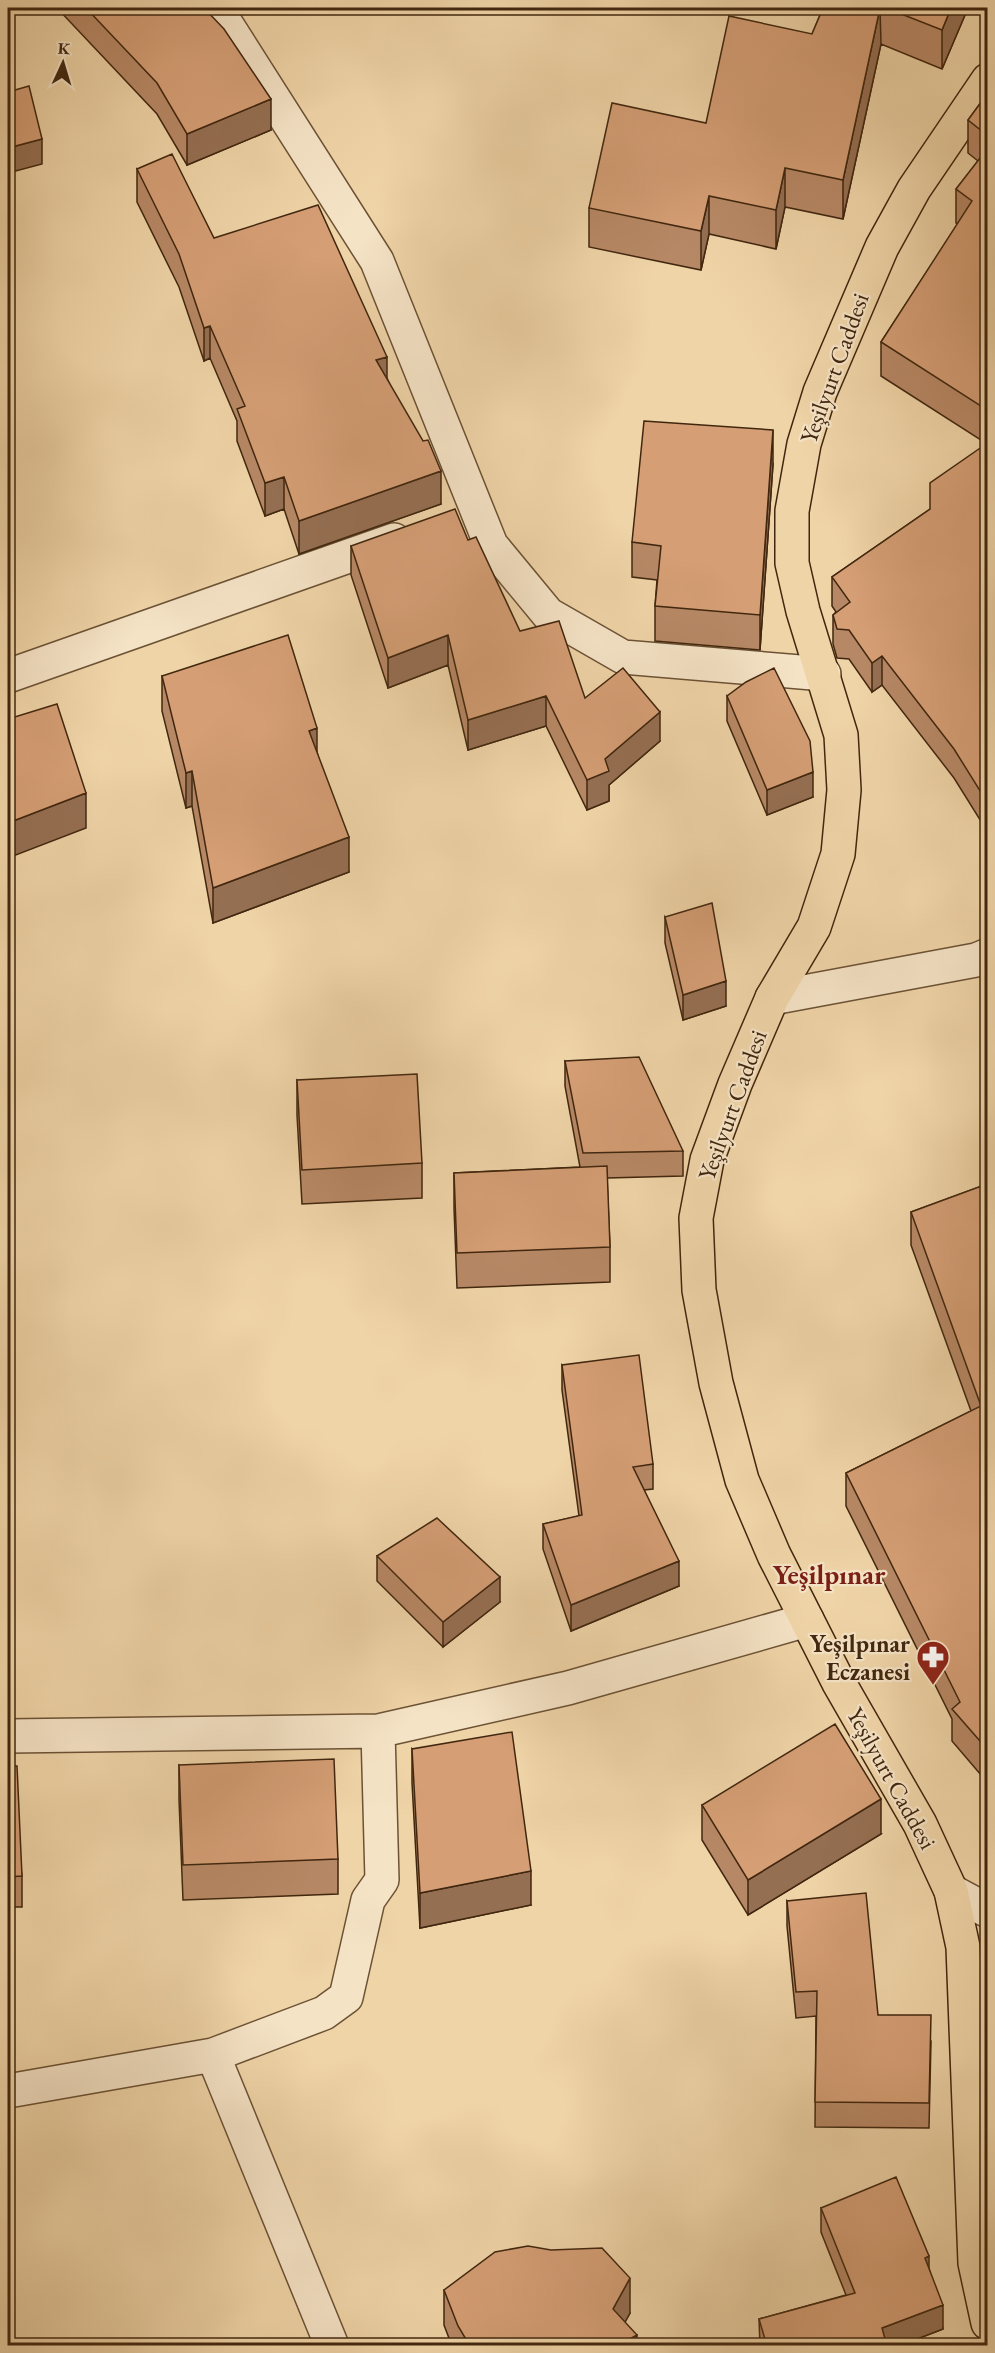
<svg xmlns="http://www.w3.org/2000/svg" width="995" height="2353" font-family="'EB Garamond',serif">
  <rect width="100%" height="100%" fill="#efd4a7"/>
  <filter id="stains"><feTurbulence type="fractalNoise" baseFrequency=".00333" numOctaves="4"/><feColorMatrix values="0 0 0 0 .2 0 0 0 0 .09 0 0 0 0 .02 0 0 0 .5 -.17"/></filter>
  <radialGradient id="worn" r=".72"><stop offset=".6" stop-color="#630" stop-opacity="0"/><stop offset="1" stop-color="#630" stop-opacity=".3"/></radialGradient>
  <g fill="none" stroke-linecap="round" stroke-linejoin="round">
    <g stroke="#6c5235" stroke-width="36">
      <path id="minor" d="M216 8 377 261 491 545 548 614 623 657 824 674
        M8 676 394 540
        M772 998 976 960 988 955
        M8 1736 378 1731 568 1688 807 1620
        M951 1891 988 1911
        M213 2055 332 2346
        M8 2091 213 2055 324 2013 346 1997 368 1900 382 1880 378 1731"/>
    </g>
    <g stroke="#41270f" stroke-width="36">
      <path id="major" d="M988 80 914 189 882 247 820 392 804 444 792 511V563L803 611 841 735 844 790 838 854 814 927 772 998 735 1084 707 1160 696 1218 699 1290 716 1383 742 1480 774 1555 839 1683 920 1824 951 1891 963 1947 975 2263 988 2323"/>
    </g>
    <use href="#minor" stroke="#f5e3c6" stroke-width="33"/>
    <use href="#major" stroke="#efd4a7" stroke-width="33"/>
  </g>
  <path fill="#b78865" stroke="#41270f" stroke-width="1.5" d="M57 8H204L271 130 187 165 157 114Z
    M823 8H968L942 69 881 44 843 219 785 207 776 249 709 234 701 270 589 247V208L706 123 812 34Z
    M987 94V444L881 376V342L958 224 956 223V189L978 161 968 153V120Z
    M137 169 214 238 387 378 441 504 299 554 284 509 265 516 237 441V421L210 358 204 361 179 287 137 202Z
    M987 446V831L954 778 882 685 872 692 849 659 837 658 833 644V615L836 612 832 606V577L930 509Z
    M773 464 760 650 655 641V606L657 580 632 577V542Z
    M351 546 520 631 585 698 660 741 609 785V801L587 810 546 726 468 750 448 665 388 688 351 575Z
    M162 676 317 752 349 872 213 923 192 806 186 808 162 711Z
    M727 696 813 797 767 815 727 721Z
    M665 917 726 1006 683 1020 665 943Z
    M565 1061 683 1151V1176L607 1178 610 1247V1282L457 1288 454 1208V1173L580 1167 565 1086Z
    M297 1080 422 1163V1198L302 1204 297 1115Z
    M987 1184V1782L952 1741V1719L846 1506V1473L971 1411 911 1245V1212Z
    M562 1365 653 1464V1489L644 1490 679 1586 571 1631 543 1549V1524L579 1516 562 1390Z
    M377 1556 500 1602 443 1647 377 1581Z
    M412 1749 531 1905 420 1928 412 1783Z
    M179 1765 338 1859V1894L183 1900 179 1800Z
    M8 1766 22 1876V1907H8Z
    M702 1805 881 1834 748 1915 702 1840Z
    M787 1901 878 2015 931 2041 929 2128 815 2127 816 2016 796 2018 787 1926Z
    M821 2208 929 2268 943 2329 899 2346H760L759 2319 846 2295 821 2232Z
    M444 2290 630 2313 625 2322 637 2346H452L444 2325Z"/>
  <path fill="#956f52" stroke="#41270f" stroke-width="1.5" d="M880 8 881 44 843 219V180Z
    M951 8H968L942 69V30Z
    M271 99V130L187 165V134Z
    M42 139V164L8 173V148Z
    M785 168V207L776 249V210Z
    M709 196V234L701 270V231Z
    M210 326V358L204 361V328Z
    M387 357V389L376 360Z
    M773 430V464L760 650V615Z
    M441 471V504L299 554V521Z
    M284 477V509L265 516V483Z
    M448 635V665L388 688V658Z
    M882 656V685L872 692V663Z
    M546 696V726L468 750V720Z
    M660 712V741L609 785V801L587 810V780L605 759Z
    M317 728V763L309 731Z
    M192 771V806L186 808V773Z
    M813 772V797L767 815V790Z
    M86 793V828L8 858V823Z
    M349 837V872L213 923V888Z
    M726 981V1006L683 1020V995Z
    M679 1561V1586L571 1631V1605Z
    M500 1577V1602L443 1647V1622Z
    M881 1799V1834L748 1915V1880Z
    M531 1871V1905L420 1928V1893Z
    M8 2004H9V2034H8Z
    M929 2256V2280L925 2258Z
    M630 2278V2313L613 2344V2309Z
    M943 2305V2329L899 2346H882V2328Z
    M637 2335V2346H617Z"/>
  <path fill="#d59e75" stroke="#41270f" stroke-width="1.5" d="M86 8H204L224 29 271 99 187 134 157 83Z
    M823 8H880L843 180 785 168 776 210 709 196 701 231 589 208 612 103 706 123 729 16 812 34Z
    M886 8H951L942 30Z
    M29 86 42 139 8 148V92Z
    M987 94V135L968 120Z
    M987 149V410L881 342 972 201 956 189Z
    M172 154 214 238 318 205 387 357 376 360 423 441 428 440 441 471 299 521 284 477 265 483 237 409 245 406 210 326 204 328 179 254 137 169Z
    M644 421 773 430 760 615 655 606 661 546 632 542Z
    M986 444 987 446V802L954 749 882 656 872 663 849 630 837 629 833 615 850 602 832 577 930 509V483Z
    M455 509 468 540 476 537 520 631 559 621 585 698 623 668 660 712 605 759 609 771 587 780 546 696 468 720 448 635 388 658 351 546Z
    M288 635 317 728 309 731 349 837 213 888 192 771 186 773 162 676Z
    M774 668 810 741 813 772 767 790 727 696 746 682Z
    M57 704 86 793 8 823V719Z
    M712 903 726 981 683 995 665 917Z
    M639 1057 683 1151 583 1153 565 1061Z
    M417 1074 422 1163 302 1170 297 1080Z
    M607 1166 610 1247 457 1253 454 1173Z
    M987 1184V1749L952 1709 960 1702 846 1473 981 1406 911 1212Z
    M639 1355 653 1464 633 1467 679 1561 571 1605 543 1524 582 1515 562 1365Z
    M437 1518 500 1577 443 1622 377 1556Z
    M835 1724 881 1799 748 1880 702 1805Z
    M512 1732 531 1871 420 1893 412 1749Z
    M334 1759 338 1859 183 1865 179 1765Z
    M8 1766H17L22 1876 8 1877Z
    M866 1893 878 2015H931L929 2103 815 2102 817 1991 796 1992 787 1901Z
    M896 2177 929 2256 925 2258 943 2305 882 2328 887 2346H767L759 2319 855 2293 821 2208Z
    M528 2246 551 2250 602 2248 630 2278 613 2309 637 2335 617 2346H470L458 2326 444 2290 495 2252Z"/>
  <defs>
    <g id="pharmacy-pin" transform="scale(1.725)"><path d="M0 17L-7.5 6A9.5 9.5 0 1 1 7.5 6Z" fill="#8f2418" stroke="#f5e3c6"/><path d="M-2-6h4v4h4v4h-4v4h-4v-4h-4v-4h4Z" fill="#fff"/></g>
  </defs>
  <g fill-rule="evenodd">
    <use href="#pharmacy-pin" x="933" y="1657"/>
  </g>
  <g text-anchor="middle" dominant-baseline="central" stroke-width="4.5" stroke-linejoin="round" paint-order="stroke">
    <g font-size="24" fill="#41270f" stroke="#f5e3c6">
      <text transform="translate(834 368) rotate(-70)">Yeşilyurt Caddesi</text>
      <text transform="translate(732 1105) rotate(-70)">Yeşilyurt Caddesi</text>
      <text transform="translate(892 1778) rotate(61)">Yeşilyurt Caddesi</text>
    </g>
    <g font-size="24" font-weight="bold" fill="#41270f" stroke="#f5e3c6" text-anchor="end">
      <text x="910" y="1643">Yeşilpınar<tspan x="910" dy="28">Eczanesi</tspan></text>
    </g>
    <g font-size="27" font-weight="bold" fill="#7a1f14" stroke="#f5e3c6">
      <text x="829" y="1574">Yeşilpınar</text>
    </g>
  </g>
  <rect width="995" height="2353" fill="none" stroke="#efd4a7" stroke-width="30"/>
  <rect x="9" y="9" width="977" height="2335" fill="none" stroke="#41270f" stroke-width="3"/>
  <rect x="15" y="15" width="965" height="2323" fill="none" stroke="#41270f" stroke-width="1.5"/>
  <g transform="translate(63 63) rotate(4)" stroke="#f5e3c6" stroke-width="4.5" paint-order="stroke">
  <path d="M0-4.5L10 22L0 15L-10 22Z" fill="#41270f"/>
  <text y="-9" font-size="16" font-weight="bold" text-anchor="middle" fill="#41270f">K</text>
  </g>
  <rect width="100%" height="100%" filter="url(#stains)"/>
  <rect width="100%" height="100%" fill="url(#worn)"/>
</svg>
